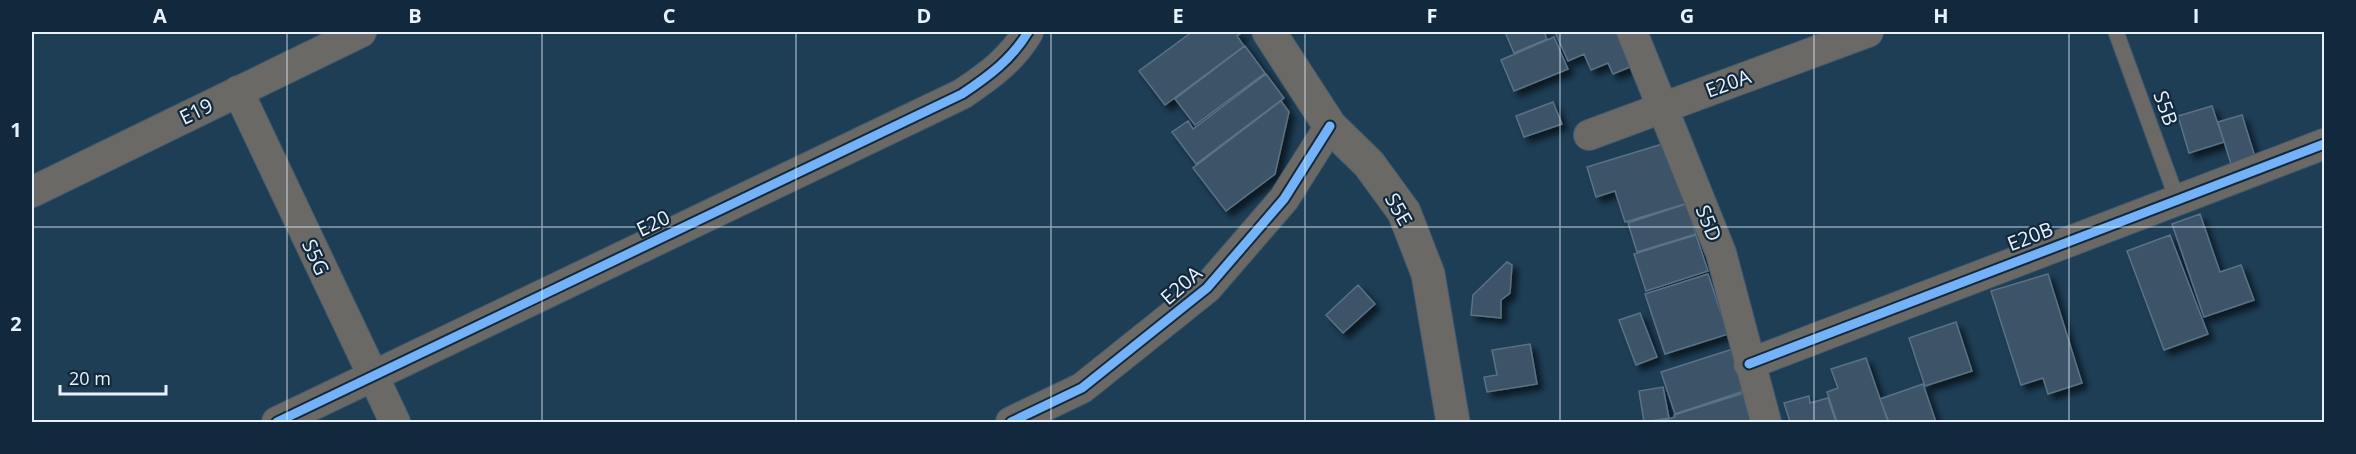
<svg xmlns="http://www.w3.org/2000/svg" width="2356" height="454" font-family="'Open Sans',sans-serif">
  <defs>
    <filter id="shadow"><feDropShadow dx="5.5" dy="5.5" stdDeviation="3" flood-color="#0009"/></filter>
  </defs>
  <rect width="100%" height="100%" fill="#1e3e56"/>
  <path fill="#3c5367" stroke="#597286" stroke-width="1.5" filter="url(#shadow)" d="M1192 32H1243L1237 36 1244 46 1165 105 1139 71Z
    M1505 32H1544L1547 39 1514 53Z
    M1555 32H1623L1637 64 1613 74 1608 63 1591 70 1584 54 1568 61Z
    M1554 37 1568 69 1514 91 1501 60Z
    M1245 46 1265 73 1195 125 1175 99Z
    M1266 74 1284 98 1196 164 1172 132 1188 121 1193 129Z
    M1281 101 1289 112 1275 174 1226 211 1193 168Z
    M1553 102 1562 124 1524 137 1516 116Z
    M2212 106 2224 142 2189 153 2178 116Z
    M2242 115 2255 157 2231 164 2218 122Z
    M1669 142 1688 203 1625 222 1615 191 1596 197 1587 167Z
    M1686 204 1696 234 1637 252 1628 223Z
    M2200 214 2220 272 2241 265 2254 300 2204 317 2172 224Z
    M1696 235 1708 271 1646 291 1634 254Z
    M2170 235 2208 334 2164 350 2127 251Z
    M1507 262 1512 265 1510 293 1501 300V318L1471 315 1473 295Z
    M1708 274 1728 334 1665 354 1645 294Z
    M2048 274 2082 383 2048 394 2043 378 2021 385 1991 291Z
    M1358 285 1375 304 1343 333 1326 315Z
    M1640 313 1657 357 1636 365 1619 320Z
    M1956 322 1972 371 1925 386 1909 338Z
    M1530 344 1537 384 1487 392 1484 377 1497 375 1492 350Z
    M1736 348 1750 389 1675 414 1661 372Z
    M1866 358 1888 422H1837L1827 392 1838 388 1831 369Z
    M1923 384 1936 422H1889L1880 399Z
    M1663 387 1669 418 1644 422 1639 391Z
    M1747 392 1756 422H1658L1675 417 1674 415Z
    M1809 396 1810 403 1828 398 1836 422H1790L1784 403Z"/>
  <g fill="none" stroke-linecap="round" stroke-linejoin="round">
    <g stroke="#435a6c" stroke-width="17">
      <path id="service" d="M2116 32 2177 199"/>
    </g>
    <g stroke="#435a6c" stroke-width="32">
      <path id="minor" d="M1632 32 1721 253 1766 422
        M238 91 395 422
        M1589 135 1868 32
        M32 192 361 32
        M1749 364 2324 144
        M277 422 962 94C989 76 1012 59 1028 32
        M1011 422 1082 388 1207 288 1284 199 1330 126"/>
    </g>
    <g stroke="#435a6c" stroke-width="35">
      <path id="tertiary" d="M1269 32 1330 126 1369 164 1404 212 1428 274 1453 422"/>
    </g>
    <use href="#service" stroke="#6a6966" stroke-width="15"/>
    <use href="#minor" stroke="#6a6966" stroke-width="30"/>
    <use href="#tertiary" stroke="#6a6966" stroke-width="33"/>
    <g stroke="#12283c" stroke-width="13">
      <path id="cycleway" d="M1749 364 2324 144
        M277 422 962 94C989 76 1012 59 1028 32
        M1011 422 1082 388 1207 288 1284 199 1330 126"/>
    </g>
    <use href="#cycleway" stroke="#73b2f8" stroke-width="9"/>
  </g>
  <path fill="none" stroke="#e7f2fd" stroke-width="1.5" stroke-opacity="0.55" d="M287 32V422M542 32V422M796 32V422M1051 32V422M1305 32V422M1560 32V422M1814 32V422M2069 32V422M32 227H2324"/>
  <g text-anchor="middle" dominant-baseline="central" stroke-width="4.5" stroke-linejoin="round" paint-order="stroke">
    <g font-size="20" fill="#e7f2fd" stroke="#12283c">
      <text transform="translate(1728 83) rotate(-20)">E20A</text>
      <text transform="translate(2166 108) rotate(70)">S5B</text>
      <text transform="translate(196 111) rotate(-26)">E19</text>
      <text transform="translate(1399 209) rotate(60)">S5E</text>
      <text transform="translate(653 223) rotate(-26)">E20</text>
      <text transform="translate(1709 223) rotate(68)">S5D</text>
      <text transform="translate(2030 236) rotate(-21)">E20B</text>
      <text transform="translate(316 257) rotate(65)">S5G</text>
      <text transform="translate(1181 285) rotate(-41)">E20A</text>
    </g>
  </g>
  <rect width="2356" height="454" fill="none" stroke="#12283c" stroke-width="66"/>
  <path d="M60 385v9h106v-9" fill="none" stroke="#e7f2fd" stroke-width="3"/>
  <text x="69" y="385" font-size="18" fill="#e7f2fd" stroke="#12283c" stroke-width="4.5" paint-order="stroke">20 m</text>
  <rect x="33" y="33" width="2290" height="388" fill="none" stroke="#e7f2fd" stroke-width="2"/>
  <g font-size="20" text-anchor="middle" font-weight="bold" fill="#e7f2fd">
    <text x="160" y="23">A</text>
    <text x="415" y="23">B</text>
    <text x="669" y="23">C</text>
    <text x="924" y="23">D</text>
    <text x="1178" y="23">E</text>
    <text x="1432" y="23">F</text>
    <text x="1687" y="23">G</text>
    <text x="1941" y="23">H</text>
    <text x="2196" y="23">I</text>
    <text x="16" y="137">1</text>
    <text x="16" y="331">2</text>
  </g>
</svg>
